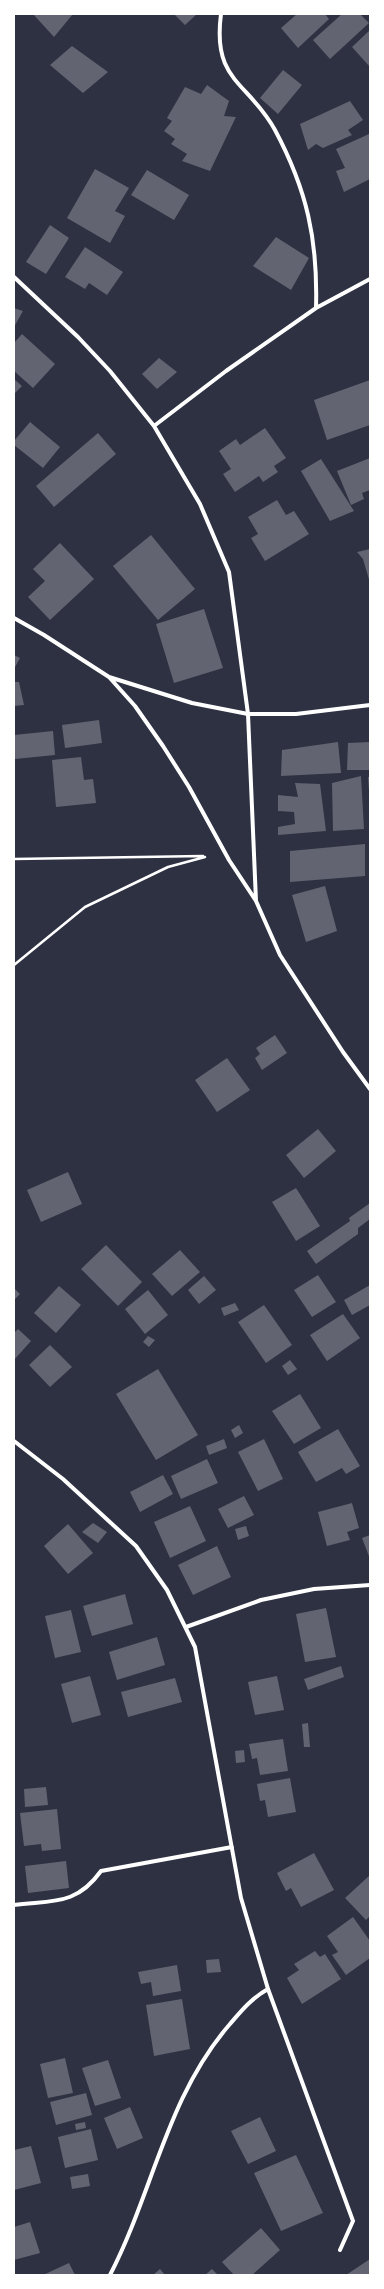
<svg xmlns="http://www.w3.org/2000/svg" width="384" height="2289" font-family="Montserrat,sans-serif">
  <rect width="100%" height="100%" fill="#2d3142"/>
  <path fill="#626471" d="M33 14H73L54 37Z
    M174 14H197L185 25Z
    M297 14H325L329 19 298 48 281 28Z
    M342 14H360L369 23 330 59 313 40Z
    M370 30V67L352 47Z
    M72 46 108 72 83 93 50 65Z
    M283 70 302 85 278 114 260 98Z
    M207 85 229 101 224 116 236 117 210 171 182 161 187 154 171 144 175 139 164 131 172 121 167 118 185 87 201 94Z
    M350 101 363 120 348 130 352 135 323 148 316 144 308 150 300 124Z
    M369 134 370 179 344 192 336 171 345 168 336 149Z
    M95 169 129 188 115 211 125 216 110 243 67 218Z
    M147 170 189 195 174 220 131 195Z
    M50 225 69 238 46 274 26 262Z
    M276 237 309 258 291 290 253 266Z
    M85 247 123 272 107 295 89 283 85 289 65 277Z
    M14 308 23 311 14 327Z
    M22 334 55 364 33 388 14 371V343Z
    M159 358 177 372 157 389 142 374Z
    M14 379 22 386 14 394Z
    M370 380V425L327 440 314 400Z
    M30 422 60 447 43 468 14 445V441Z
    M265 428 286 458 274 466 278 472 263 482 259 476 235 492 223 474 231 469 219 451 236 439 240 445Z
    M98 433 116 454 54 507 36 486Z
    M370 458V490L362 493 364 499 351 505 337 471Z
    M321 459 354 511 330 521 301 471Z
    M277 500 286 515 294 511 309 534 265 561 251 538 258 534 248 517Z
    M151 535 195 589 158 620 113 566Z
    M60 543 94 579 50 620 28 597 45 581 33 569Z
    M370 549V583L363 559 357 552Z
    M204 609 223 668 174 683 156 624Z
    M14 655 20 658 14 669Z
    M14 682H19L24 705 14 706Z
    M99 720 102 743 65 748 62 725Z
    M53 731 55 755 15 759 14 735Z
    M338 742 341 773 281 776 282 750Z
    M370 742V770H347L348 743Z
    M81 757 84 780 93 779 96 803 56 807 52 760Z
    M361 776 364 829 333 831 332 783Z
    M368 777H370V790L369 791Z
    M295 783 320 784 326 831 278 835V827L295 824 294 812 278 811V795L298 797Z
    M365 844V876L290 882V851Z
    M325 886 337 931 306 942 292 895Z
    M275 1035 287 1053 262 1070 255 1058 260 1054 256 1048Z
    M227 1058 250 1090 217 1112 195 1080Z
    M318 1129 336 1151 304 1178 286 1155Z
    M68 1172 82 1204 41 1222 27 1190Z
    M296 1188 320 1226 296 1241 272 1202Z
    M370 1203V1219L358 1228V1234L316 1264 307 1251 350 1221 349 1218Z
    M106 1245 142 1282 118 1306 81 1269Z
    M180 1250 200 1272 172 1296 152 1274Z
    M318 1275 336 1302 312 1317 294 1290Z
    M204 1276 216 1290 199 1304 188 1290Z
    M370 1285V1305L352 1315 344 1300Z
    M59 1286 81 1305 56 1333 34 1313Z
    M14 1288 20 1294 14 1300Z
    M148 1290 168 1315 145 1334 125 1309Z
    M235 1303 239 1310 224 1316 221 1308Z
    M264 1305 292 1345 266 1363 238 1322Z
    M343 1314 360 1338 327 1361 310 1335Z
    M18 1329 31 1341 14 1360V1333Z
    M148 1336 155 1340 149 1347 143 1342Z
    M50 1345 72 1367 50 1387 29 1365Z
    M290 1360 297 1369 288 1375 282 1366Z
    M158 1369 198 1435 156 1460 116 1394Z
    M300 1394 321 1428 294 1444 272 1411Z
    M239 1425 243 1433 235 1438 231 1430Z
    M338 1429 360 1466 346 1474 342 1468 316 1482 298 1452Z
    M224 1439 227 1448 209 1455 206 1446Z
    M264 1439 283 1479 258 1491 238 1452Z
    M207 1459 218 1483 181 1499 171 1476Z
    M163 1475 173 1494 140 1512 130 1492Z
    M244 1496 254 1515 228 1528 218 1509Z
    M352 1503 359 1528 347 1532 350 1540 327 1546 318 1512Z
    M190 1506 206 1541 170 1558 154 1522Z
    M93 1523 107 1532 98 1543 82 1532Z
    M68 1524 93 1553 68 1574 44 1546Z
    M246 1526 249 1536 238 1540 235 1529Z
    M370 1535V1559L362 1538Z
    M217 1546 231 1577 193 1595 178 1565Z
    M125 1594 133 1624 92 1636 83 1606Z
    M326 1608 336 1657 305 1662 296 1614Z
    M71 1610 81 1652 55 1658 45 1616Z
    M157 1637 165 1665 117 1680 109 1652Z
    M341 1666 344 1677 308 1690 304 1679Z
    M90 1676 101 1715 72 1723 61 1684Z
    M277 1676 284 1710 255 1715 248 1682Z
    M175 1678 182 1702 128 1717 121 1692Z
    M308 1723 310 1747H304L302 1724Z
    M283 1739 288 1771 260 1775 257 1758 252 1759 249 1744Z
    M244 1750 245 1762 236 1763 235 1751Z
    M290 1778 296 1812 268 1817 265 1800 260 1801 257 1784Z
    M46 1787 48 1805 25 1807 24 1789Z
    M57 1809 61 1849 42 1851 41 1844 24 1846 20 1813Z
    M314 1853 334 1890 301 1907 291 1888 286 1891 277 1873Z
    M66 1861 69 1888 28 1893 25 1866Z
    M370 1875V1916L366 1920 345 1898Z
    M353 1917 370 1941V1958L346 1975 332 1955 338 1952 327 1936Z
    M315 1951 320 1957 325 1954 341 1979 302 2004 287 1978 299 1970 294 1964Z
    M219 1959 221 1972 207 1973 206 1960Z
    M177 1965 181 1991 153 1996 151 1982 141 1984 138 1972Z
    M182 1999 190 2049 154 2056 146 2005Z
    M65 2058 73 2093 48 2098 40 2064Z
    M108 2060 121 2098 95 2106 82 2068Z
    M86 2093 92 2115 56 2125 50 2102Z
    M130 2107 143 2138 117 2149 104 2118Z
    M260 2117 276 2151 248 2164 231 2131Z
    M85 2122 86 2128 76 2130 75 2124Z
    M91 2129 98 2160 65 2168 58 2137Z
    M31 2146 41 2183 14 2190V2150Z
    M296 2155 323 2213 281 2231 254 2173Z
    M88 2174 90 2186 72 2189 70 2177Z
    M30 2222 40 2253 14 2260V2227Z
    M261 2228 280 2250 252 2275H234L222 2262Z
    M370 2259V2275H346Z
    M69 2263 75 2275H43Z
    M160 2269 165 2275H153Z
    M212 2269 218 2275H205Z"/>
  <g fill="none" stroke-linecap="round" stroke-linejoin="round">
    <path stroke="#fff" stroke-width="2.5" d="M14 859 203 856
      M14 965 85 907 168 867 205 857"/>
    <path stroke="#fff" stroke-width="4" d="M221 14C212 82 248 81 275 130 307 190 318 240 316 308
      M14 277 78 337 110 371 154 426 200 504 229 572 248 714 256 901
      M154 426 226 371 316 308 370 279
      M14 618 44 635 109 677 192 703 248 714H296L370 705
      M109 677 135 706 163 746 189 787 229 860 256 901 280 955 343 1052 370 1089
      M14 1441 63 1479 136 1546 167 1590 195 1647 241 1898 268 1989 353 2221 340 2250
      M186 1627 261 1600 314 1589 370 1585
      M14 1905C52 1900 76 1906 101 1871L232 1847
      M110 2275C153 2192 167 2096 230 2024 242 2010 252 1998 268 1989"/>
  </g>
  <rect width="384" height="2289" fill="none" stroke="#ffffff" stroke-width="30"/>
</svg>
